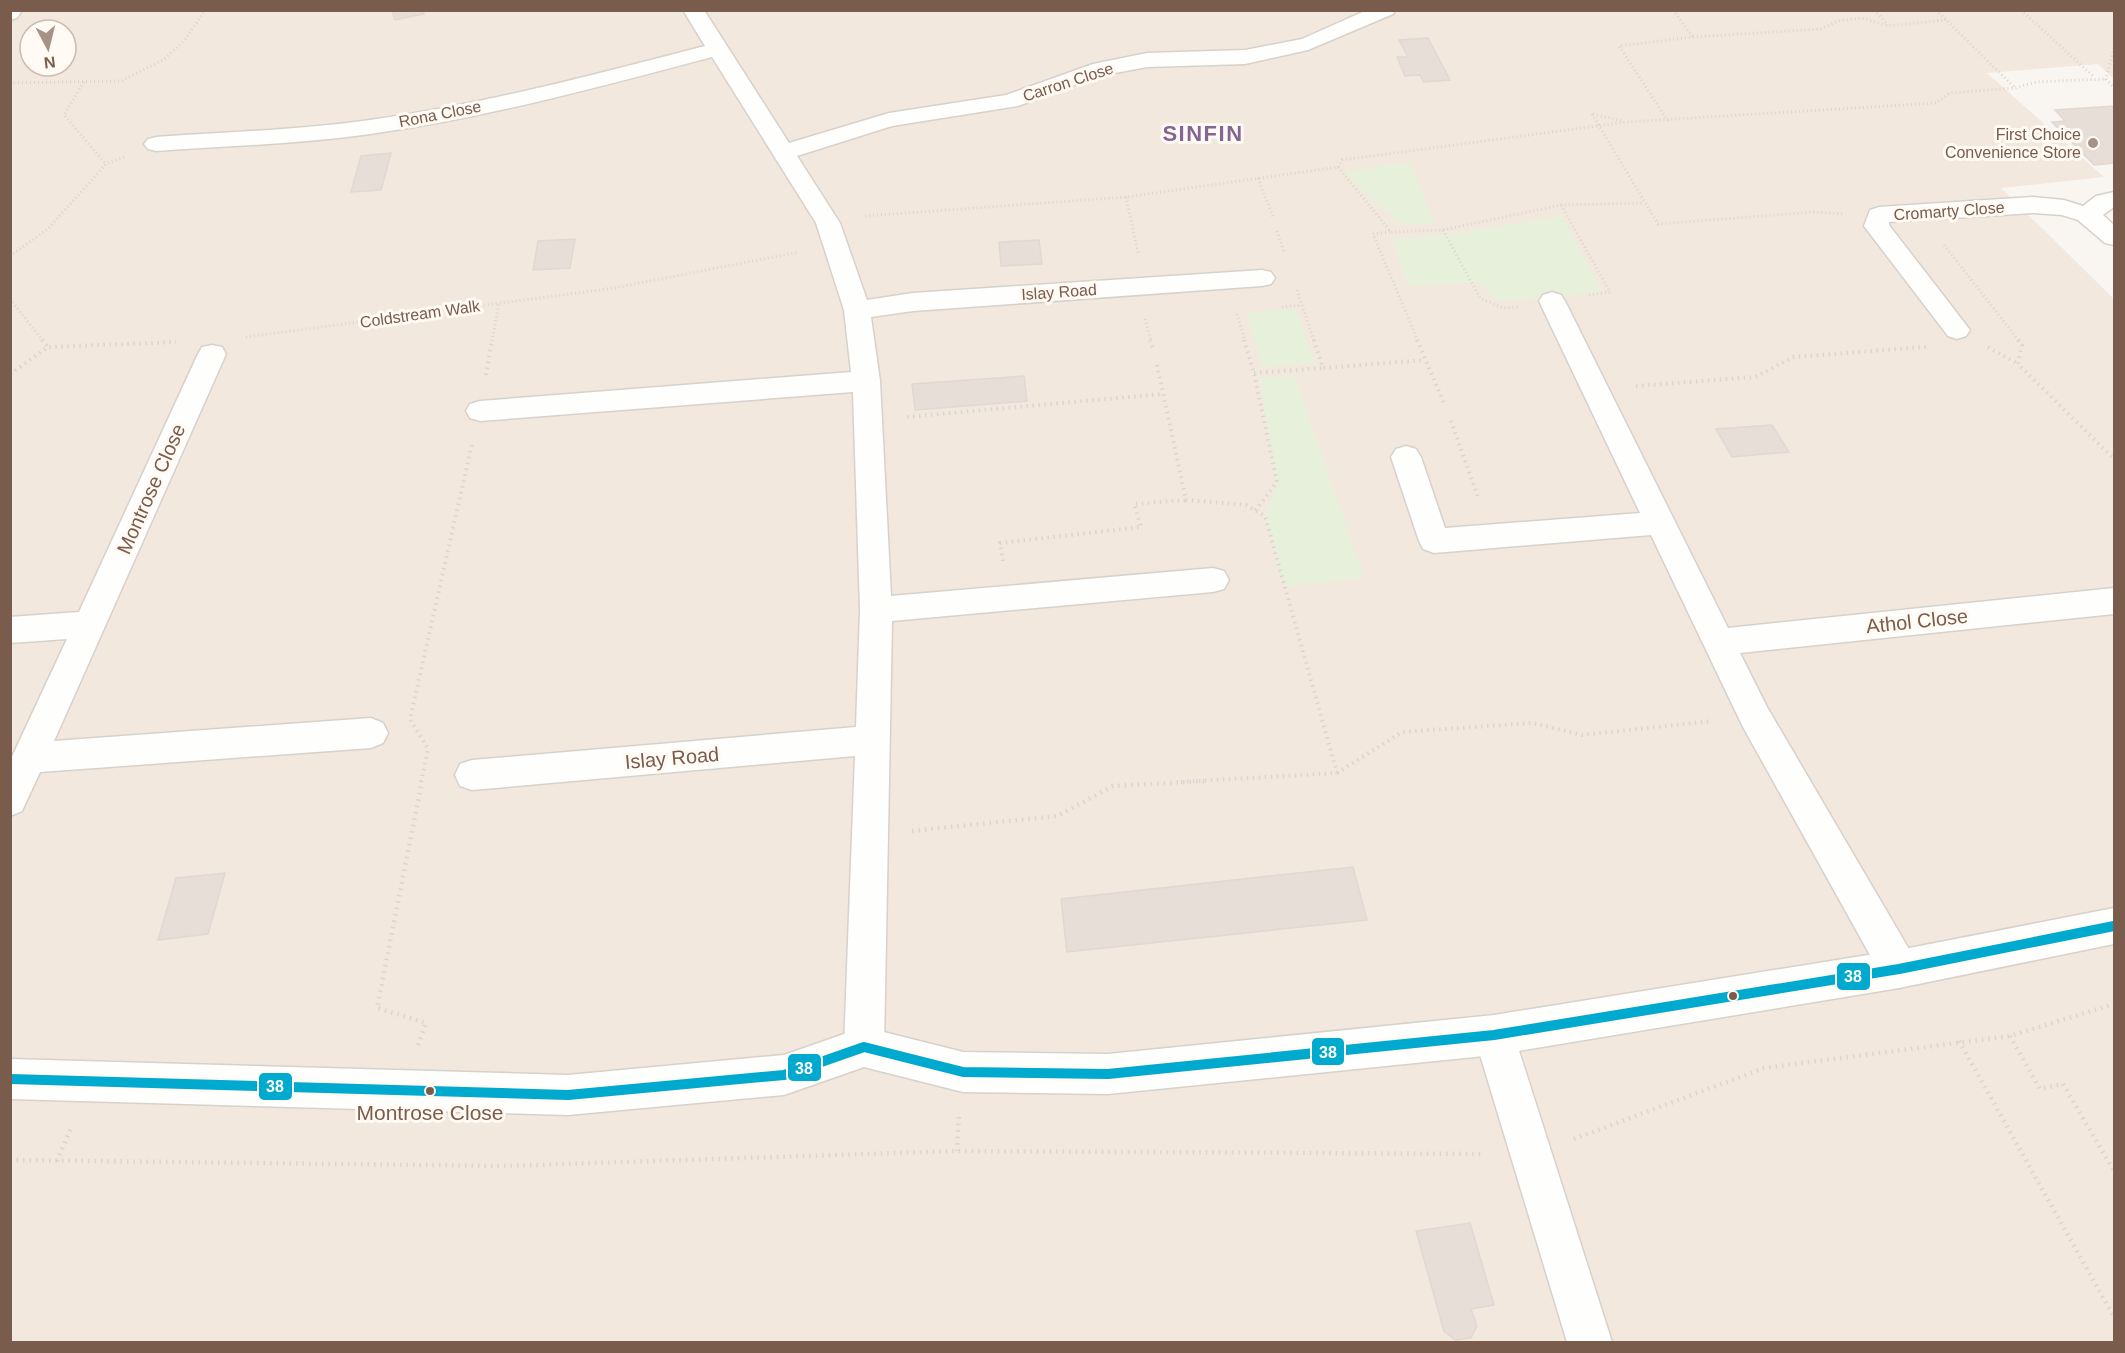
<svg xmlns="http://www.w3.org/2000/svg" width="2125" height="1353" font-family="Helvetica,sans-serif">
  <rect width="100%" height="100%" fill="#f9f5f0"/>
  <path fill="#f2e8de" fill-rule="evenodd" d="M10 11H2114V79L2098 64 1987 73 2104 177 2001 188 2114 299V1342H11ZM30 30H66V66H30Z"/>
  <path fill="#e7f0db" d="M1411 162 1434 223 1402 225 1342 172Z
    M1562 216 1602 291 1499 302 1479 283 1408 286 1392 239 1446 235Z
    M1296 309 1315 363 1262 367 1246 313Z
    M1295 376 1364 578 1285 587 1265 516 1277 482 1259 378Z"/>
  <path fill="#e6ded7" stroke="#e2d8d2" stroke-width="1.5" d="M392 10H423L424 14 395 20Z
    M1428 38 1450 80 1424 82 1420 75 1405 76 1397 57H1408L1399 40Z
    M2114 106V163L2094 165 2052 122 2065 121 2055 110Z
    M391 153 381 190 351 192 361 156Z
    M575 239 570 268 533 270 538 241Z
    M1039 240 1042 264 1001 266 999 242Z
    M1024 376 1027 401 915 410 912 384Z
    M1772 425 1789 452 1732 457 1716 429Z
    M1353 867 1367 920 1067 952 1061 899Z
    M225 873 208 934 158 940 176 878Z
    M1470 1223 1494 1305 1471 1309 1477 1326 1471 1338 1455 1340 1444 1331 1416 1231Z"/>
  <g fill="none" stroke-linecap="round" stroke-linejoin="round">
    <g stroke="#d7d1cb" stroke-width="3">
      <path id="minor" d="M10 10H22L17 18 10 20Z
        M683 10H704L789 143 889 113 1006 95 1093 64 1147 53 1245 50 1302 39 1367 10H1396L1393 14 1308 50 1245 64 1147 67 1099 76 1018 106 892 126 797 156 840 223 867 300 913 293 1262 270 1271 272 1275 278 1271 284 1262 286 913 311 871 317 880 381 891 596 1213 568 1224 571 1229 580 1224 589 1213 592 892 621 884 1047 878 1061 864 1067 850 1061 844 1047 855 756 472 790 460 786 455 775 460 764 472 760 856 727 860 610 853 392 480 421 470 418 466 411 470 404 480 401 851 372 844 310 816 223 712 57C599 87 485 118 370 134 299 144 227 146 156 151L148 149 144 144 148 139 156 137C227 132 299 130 370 120 483 104 594 75 705 46Z
        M2114 192V207L2103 215 2114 225V245L2105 243 2078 220 2062 215 2033 213 1889 222V225L1970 330 1966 336 1957 339 1948 336 1864 226 1870 210 1879 207 2033 197 2064 200 2083 206 2096 196Z
        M1552 292 1561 295 1565 301 1728 628 2114 588V614L1740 653 1767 707 1913 956 1918 969 1913 982 1899 988 1885 982 1743 727 1651 535 1434 553 1423 549 1419 541 1391 457 1396 449 1406 446 1416 449 1421 457 1445 528 1640 513 1539 301 1543 295Z
        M212 345 222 347 226 354 54 741 371 718 383 723 388 733 383 743 371 748 40 772 22 811 10 816V761L67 639 10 643V617L79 612 198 354 202 347Z
        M1494 1015 1508 1021 1514 1035 1612 1342H1567L1474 1035 1480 1021Z"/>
    </g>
    <g stroke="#d7d1cb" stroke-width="3">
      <path id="tertiary" d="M2114 908V944L1899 988 1494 1055 1108 1094 963 1092 864 1067 784 1095 568 1115 10 1099V1059L568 1075 784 1055 864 1027 963 1052 1108 1054 1494 1015 1899 950Z"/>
    </g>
    <path stroke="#dcd5d0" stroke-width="3" stroke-dasharray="1 3" stroke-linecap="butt" d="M1673 10 1693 37
      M1874 10 1888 25
      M1936 10 2014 87
      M2021 10 2094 77
      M2114 48 2106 79 2114 88
      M84 82 64 115 106 164
      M10 83 121 81 163 60 185 40 205 10
      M1592 114 1658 224 1814 212 1843 214
      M1593 114 1623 121
      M1668 121 1619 46 1693 37 1821 29 1838 21 1861 18 1888 26 1946 20
      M1338 167 1342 160 1627 122 1936 103 1950 93 2015 88 2036 82 2106 79
      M1258 178 1273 217
      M1126 197 1138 253
      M1561 205 1610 292 1589 295
      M865 216 1126 197 1338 167 1391 232 1443 230 1561 205 1644 203
      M1443 230 1480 298 1503 308 1519 307
      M1277 231 1284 252
      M1390 232 1373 234 1418 341
      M1944 245 2019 341
      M10 256 48 229 106 164 124 157
      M1297 290 1314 341
      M10 299 43 341
      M1282 307 1302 305
      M1237 314 1245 341
      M1145 319 1151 341
      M246 337 614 288 799 252
      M492 341 499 303"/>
    <path stroke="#dcd5d0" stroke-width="4" stroke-dasharray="1.5 4.5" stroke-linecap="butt" d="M42 340 48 347
      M1150 340 1153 349
      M1244 340 1254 373 1277 482 1255 511
      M1314 340 1323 368 1425 360
      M1417 340 1444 403
      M2018 340 2022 345 2018 364 2114 459
      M1988 347 2018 364
      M1157 365 1186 500 1246 505 1265 516 1337 773 1181 782
      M1254 373 1323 368
      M10 374 48 347 176 342
      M486 375 492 340
      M1636 386 1755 377 1793 357 1926 347
      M907 417 1162 394
      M1451 421 1479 500
      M1003 561 1000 543 1141 527 1134 504 1186 500
      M1337 773 1402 732 1532 723 1582 735 1712 721
      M421 782 428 749 410 719 472 444"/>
    <path stroke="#dcd5d0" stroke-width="4.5" stroke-dasharray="1.5 5" stroke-linecap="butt" d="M912 831 1057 816 1113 786 1207 781
      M2010 1036 2040 1089 2063 1084 2114 1171
      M1959 1041 2114 1317
      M418 1045 426 1023 377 1008 422 781
      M1574 1139 1764 1068 2010 1036 2114 1004
      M957 1151 959 1115
      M10 1160 504 1166 957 1151 1485 1154
      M57 1161 72 1126"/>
    <use href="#minor" fill="#fefefd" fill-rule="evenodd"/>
    <use href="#tertiary" fill="#fefefd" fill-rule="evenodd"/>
    <g stroke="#fffaf3" stroke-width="15">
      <path id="bus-1" d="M10 1079 568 1095 784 1075 864 1047 963 1072 1108 1074 1494 1035 1899 969 2114 926"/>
    </g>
    <use href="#bus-1" stroke="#00a9ce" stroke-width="10"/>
  </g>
  <circle fill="#a69286" stroke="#fffaf3" stroke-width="2" cx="2093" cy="143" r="6"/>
  <g fill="#7a5c4d" stroke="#fffaf3" stroke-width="2">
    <circle cx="1733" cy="996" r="5"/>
    <circle cx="430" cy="1091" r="5"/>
  </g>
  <g text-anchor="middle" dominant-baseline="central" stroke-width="6" stroke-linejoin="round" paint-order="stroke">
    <g font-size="16" fill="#7a5c4d" stroke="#fffaf3">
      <text transform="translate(1068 82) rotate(-18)">Carron Close</text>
      <text transform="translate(440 114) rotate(-11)">Rona Close</text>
      <text transform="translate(1949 211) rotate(-4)">Cromarty Close</text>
      <text transform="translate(1059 292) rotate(-4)">Islay Road</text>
      <text transform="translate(420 314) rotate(-8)">Coldstream Walk</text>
    </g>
    <g font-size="16" fill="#7a5c4d" stroke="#fffaf3" text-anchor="end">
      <text x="2081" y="134">First Choice<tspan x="2081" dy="18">Convenience Store</tspan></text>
    </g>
    <g font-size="20" fill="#7a5c4d" stroke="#fffaf3">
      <text transform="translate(151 489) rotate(-66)">Montrose Close</text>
      <text transform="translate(1917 621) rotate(-6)">Athol Close</text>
      <text transform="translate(672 758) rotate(-5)">Islay Road</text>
    </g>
    <g font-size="21" fill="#7a5c4d" stroke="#fffaf3">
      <text x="430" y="1112">Montrose Close</text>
    </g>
    <g font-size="22" font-weight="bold" letter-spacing="1.5" fill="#846695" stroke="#fffaf3">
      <text x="1203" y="133">SINFIN</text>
    </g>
  </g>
  <g stroke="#fffaf3" stroke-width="2">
    <rect x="1836" y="962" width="35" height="29" rx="6" fill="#00a9ce"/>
    <rect x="1311" y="1037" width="34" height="29" rx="6" fill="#00a9ce"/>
    <rect x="787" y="1053" width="35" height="29" rx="6" fill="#00a9ce"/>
    <rect x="258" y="1072" width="35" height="29" rx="6" fill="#00a9ce"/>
  </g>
  <g font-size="16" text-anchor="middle" font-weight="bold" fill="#fff">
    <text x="1853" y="982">38</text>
    <text x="1328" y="1058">38</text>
    <text x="804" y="1074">38</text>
    <text x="275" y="1092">38</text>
  </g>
  <rect width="2125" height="1353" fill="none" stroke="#7a5c4d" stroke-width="24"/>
  <g transform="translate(48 48) rotate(173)"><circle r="28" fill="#fffaf3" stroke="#cabbb1" stroke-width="1.5"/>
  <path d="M0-4.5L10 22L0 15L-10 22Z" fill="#a69286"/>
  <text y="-9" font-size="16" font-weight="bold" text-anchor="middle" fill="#7a5c4d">N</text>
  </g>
</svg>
